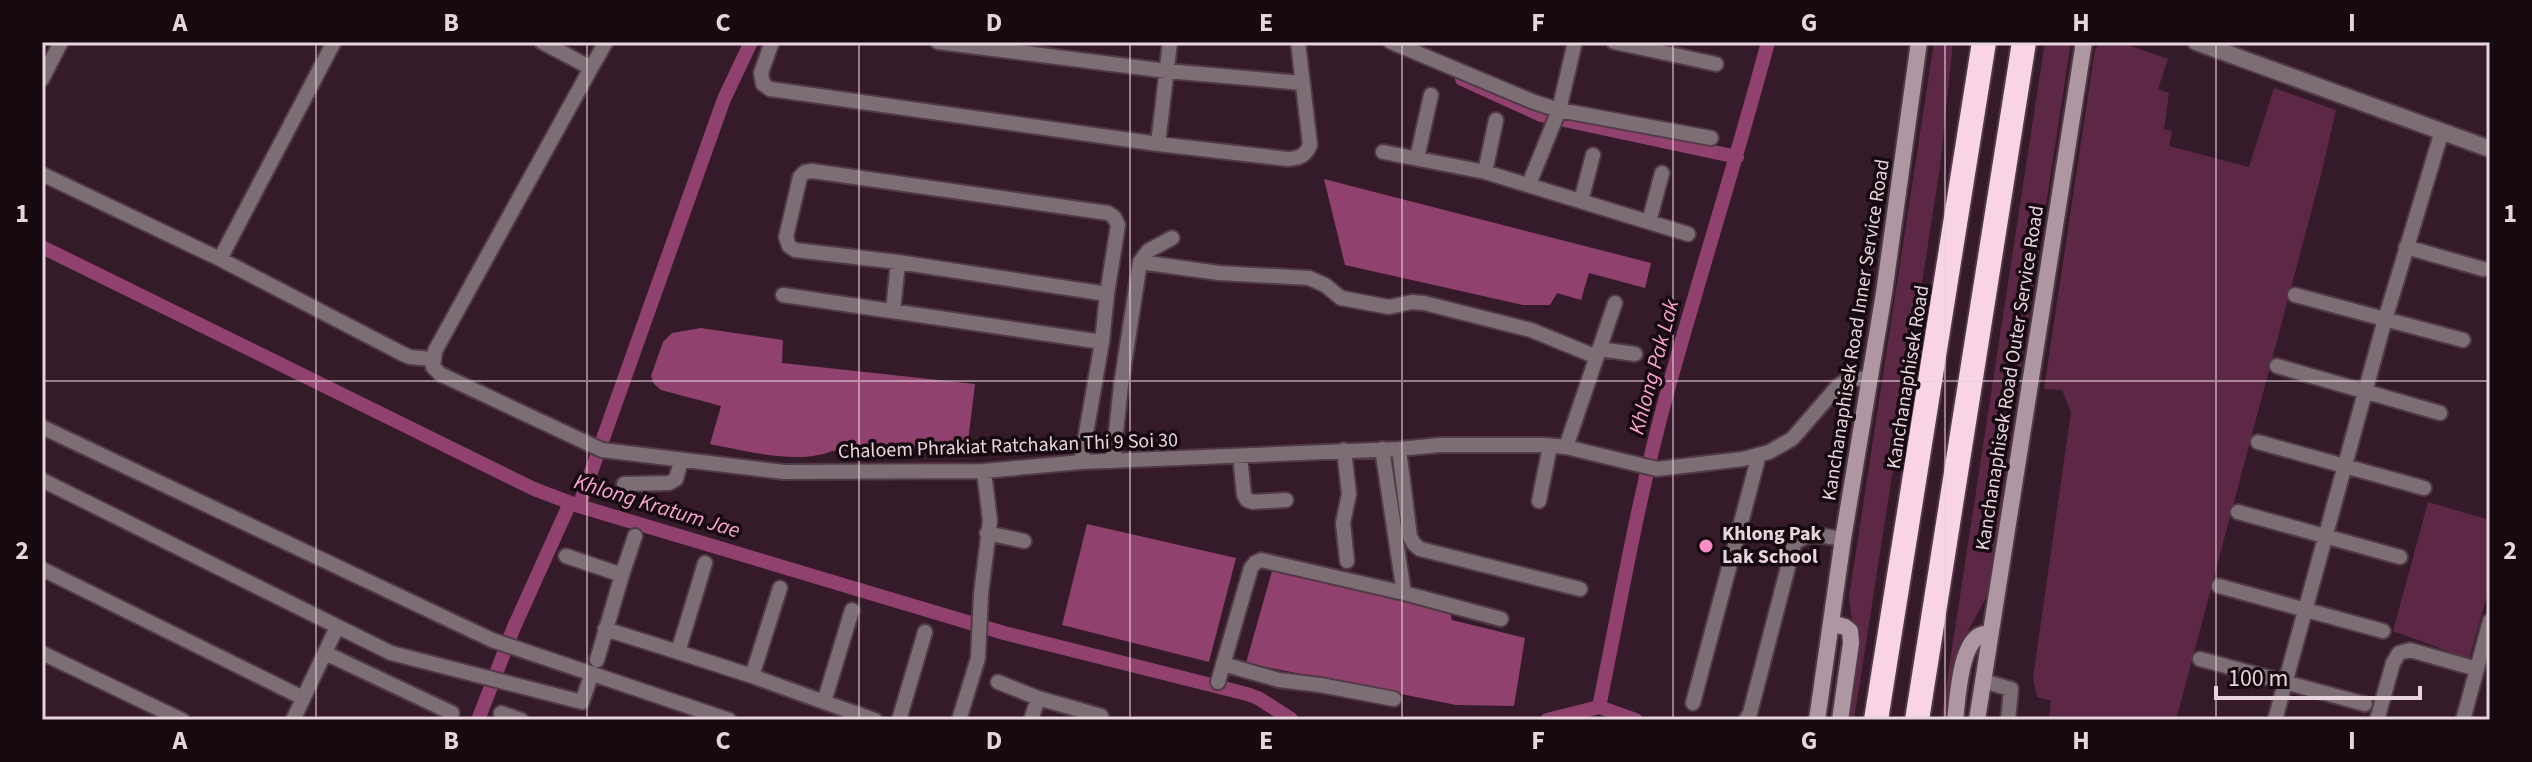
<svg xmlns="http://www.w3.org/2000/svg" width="2532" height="762" font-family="'Source Sans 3',sans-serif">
  <rect width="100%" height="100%" fill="#351b29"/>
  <path fill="#5d2845" d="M1934 42H1953L1940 167 1854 720H1845L1852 622 1849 597Z
    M2045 42H2071L2012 425 1989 592 1963 640 1950 720H1941Z
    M2103 42H2119L2168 59 2158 89 2169 93 2164 129 2172 131 2169 146 2249 167 2274 88 2336 110 2321 175 2176 720H2049L2051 701 2037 697 2033 678 2071 412 2062 390 2044 389 2095 49Z
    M2428 502 2490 520V586L2469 659 2393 631Z"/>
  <path fill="#90416e" d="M1324 179 1651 263 1645 288 1589 273 1581 300 1557 293 1550 305H1523L1345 265Z
    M701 328 783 340 782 363 975 384 967 450 832 451C800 465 745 451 710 444L721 406 661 390 654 384 651 376 663 342 672 333Z
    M1087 524 1236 558 1209 662 1062 625Z
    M1272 571 1450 612 1452 620 1525 638 1514 706 1456 705 1246 663Z"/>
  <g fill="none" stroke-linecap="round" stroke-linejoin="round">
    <path stroke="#90416e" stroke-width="14" d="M1462 79 1541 115 1737 157
      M42 247 534 489 579 506 1004 633 1247 694 1258 698 1291 719
      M579 506 724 99 751 42
      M1599 707C1621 600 1639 492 1669 386 1701 271 1737 158 1768 42
      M478 720 514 627 570 503
      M1547 720 1599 707 1636 720"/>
    <g stroke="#513946" stroke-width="18">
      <path id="minor" d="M542 42 591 68 435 351 433 367 440 374 602 450 784 472 984 471 1081 462 1399 449 1440 445H1544L1566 447 1657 469 1743 459 1769 452 1792 439 1838 386 1847 380 1870 378
        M772 42 761 73 763 84 770 89 1158 144 1288 159C1300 158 1305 156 1310 145L1298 42
        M938 42 1167 71 1302 83
        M1391 42 1534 102 1559 110 1711 138
        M1614 42 1716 64
        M591 68 606 42
        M42 79 61 42
        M1158 144 1170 42
        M1383 152 1485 172 1688 234
        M1417 158 1431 95
        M812 171 1108 213 1114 217 1118 225 1107 294 898 262 795 250 789 246 786 237 800 177 805 172Z
        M1485 172 1496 120
        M42 174 220 259 403 354 410 357 432 359
        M1529 184 1559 110 1575 42
        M1581 201 1593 155
        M1649 222 1662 173
        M2406 247 2483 269
        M220 259 334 42
        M1140 262 1219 273 1309 278 1325 285 1341 298 1389 307 1412 302 1424 303 1531 330 1597 357
        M783 295 1102 342
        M2295 295 2463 340
        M893 311 898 262
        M1599 349 1635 354
        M2277 366 2440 413
        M42 427 492 640 729 720
        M2258 442 2424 488
        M1566 447 1615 303
        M1382 449 1404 593
        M1399 449 1410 537 1414 544 1420 549 1580 589
        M1344 450 1349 494 1343 523 1347 561
        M1240 456 1244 495 1247 500 1253 502 1286 500
        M1113 461 1121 385 1140 262 1148 251 1172 238
        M1081 462 1102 342 1107 294
        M42 480 391 653 582 702 592 673
        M624 484 669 483 676 479 681 461
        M1539 501 1550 446
        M2238 512 2400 557
        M987 533 1024 541
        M566 556 622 575 635 536
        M42 569 303 698
        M2219 586 2383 631
        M605 629 678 652 705 563
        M678 652 752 676 780 588
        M42 653 182 720
        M325 653 452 713
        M2200 659 2365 704
        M597 660 622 575
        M1223 664 1279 680 1320 685 1394 699
        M752 676 824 702 852 610
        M1983 681 2011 689 2008 720
        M998 682 1038 698 1031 720
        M1218 682 1251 568 1255 563 1261 560 1404 593 1501 619
        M1038 698 1101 716
        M824 702 875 720
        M1693 703 1759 455
        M501 713 521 720
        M293 720 337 627
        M899 720 925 632
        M959 720 978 658 981 594 990 521 984 471
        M1746 720 1750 713 1794 544C1808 530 1825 537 1843 539
        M2275 720 2384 323 2442 131
        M2377 720 2393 663 2399 653 2410 650 2477 669
        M2463 720 2490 621"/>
    </g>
    <g stroke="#513946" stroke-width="20">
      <path id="tertiary" d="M2196 42 2490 149"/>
    </g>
    <g stroke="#513946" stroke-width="20">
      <path id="secondary" d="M1831 623 1845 627 1850 631 1851 643 1840 720
        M1817 720 1843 539 1884 293 1919 42
        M1955 720C1958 698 1960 629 1990 634
        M1977 720 2084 42"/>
    </g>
    <g stroke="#513946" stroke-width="28">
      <path id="motorway" d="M1876 720 1984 42
        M1917 720 2024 42"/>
    </g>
    <use href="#minor" stroke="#7c6e74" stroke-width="14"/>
    <use href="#tertiary" stroke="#7c6e74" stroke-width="16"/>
    <use href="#secondary" stroke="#ae97a2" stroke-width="16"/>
    <use href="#motorway" stroke="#f9d4e5" stroke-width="24"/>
  </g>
  <path fill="none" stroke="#e7d4dd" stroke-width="2" stroke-opacity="0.55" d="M316 42V720M587 42V720M859 42V720M1130 42V720M1402 42V720M1673 42V720M1945 42V720M2216 42V720M42 381H2490"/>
  <circle fill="#fa8fc8" stroke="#160a10" stroke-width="3" cx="1706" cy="546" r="8"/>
  <g text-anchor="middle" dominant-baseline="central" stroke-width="7" stroke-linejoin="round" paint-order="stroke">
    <g font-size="20" fill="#e7d4dd" stroke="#160a10">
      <text transform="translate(1856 330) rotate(-81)">Kanchanaphisek Road Inner Service Road</text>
      <text transform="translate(1908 377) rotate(-81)">Kanchanaphisek Road</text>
      <text transform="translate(2010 378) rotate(-81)">Kanchanaphisek Road Outer Service Road</text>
      <text transform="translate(1008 446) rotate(-2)">Chaloem Phrakiat Ratchakan Thi 9 Soi 30</text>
    </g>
    <g font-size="20" font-weight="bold" fill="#e7d4dd" stroke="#160a10" text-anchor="start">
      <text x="1722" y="534">Khlong Pak<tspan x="1722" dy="23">Lak School</tspan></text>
    </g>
    <g font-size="22" font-style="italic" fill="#fca2d1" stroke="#160a10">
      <text transform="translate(1654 367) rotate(-75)">Khlong Pak Lak</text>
      <text transform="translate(657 506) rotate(17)">Khlong Kratum Jae</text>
    </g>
  </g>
  <rect width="2532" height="762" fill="none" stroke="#160a10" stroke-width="88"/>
  <path d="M2216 686v12h204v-12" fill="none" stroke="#e7d4dd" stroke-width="4"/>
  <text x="2228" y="686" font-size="24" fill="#e7d4dd" stroke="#160a10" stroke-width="6" paint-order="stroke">100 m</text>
  <rect x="44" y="44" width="2444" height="674" fill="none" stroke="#e7d4dd" stroke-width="3"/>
  <g font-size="26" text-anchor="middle" font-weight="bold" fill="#e7d4dd">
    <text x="180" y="31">A</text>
    <text x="451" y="31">B</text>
    <text x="723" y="31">C</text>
    <text x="994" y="31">D</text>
    <text x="1266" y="31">E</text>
    <text x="1538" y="31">F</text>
    <text x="1809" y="31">G</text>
    <text x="2081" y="31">H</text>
    <text x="2352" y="31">I</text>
    <text x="22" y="222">1</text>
    <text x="2510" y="222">1</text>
    <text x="22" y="559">2</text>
    <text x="2510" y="559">2</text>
    <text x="180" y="749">A</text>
    <text x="451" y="749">B</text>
    <text x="723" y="749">C</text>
    <text x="994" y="749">D</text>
    <text x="1266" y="749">E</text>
    <text x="1538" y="749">F</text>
    <text x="1809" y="749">G</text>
    <text x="2081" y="749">H</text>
    <text x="2352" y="749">I</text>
  </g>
</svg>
